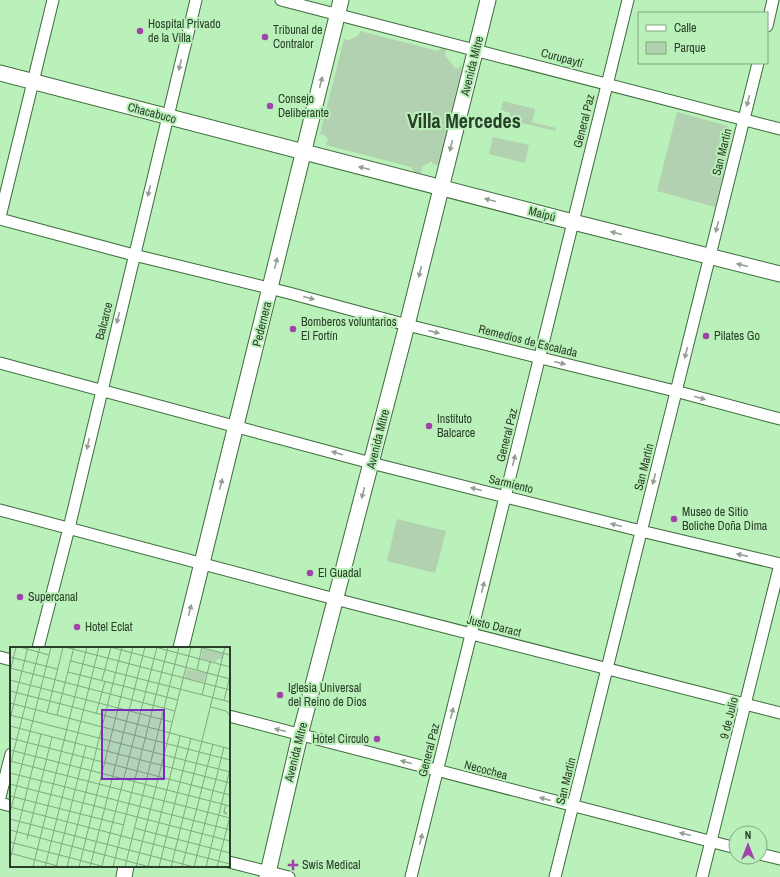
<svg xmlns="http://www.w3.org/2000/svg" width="780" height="877" font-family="'Archivo Narrow',sans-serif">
  <rect width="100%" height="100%" fill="#baf0b9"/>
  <path fill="#b2d1b1" d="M360 31 438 51 443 47 447 48 445 55 455 68 459 69V66H462L439 166 432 164V161L422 167 421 175 415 173 411 167 326 145 328 139 324 135 320 134 344 39 349 40 359 35Z
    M503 101 535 109 532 122 556 128 555 131 509 120 510 113 501 110Z
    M677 112 728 126 733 134 715 207 657 191Z
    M493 137 529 145 525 163 489 154Z
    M397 519 446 531 435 573 387 561Z"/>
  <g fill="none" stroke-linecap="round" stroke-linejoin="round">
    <g stroke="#3c6c3c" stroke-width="13">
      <path id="street" d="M281 0 780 129
        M767 26 773 0
        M0 217 53 0
        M0 219 134 255 289 293 407 325 675 391 780 419
        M0 363 371 463 641 531 780 564
        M0 510 335 599 780 713
        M38 648 69 528 196 0
        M0 657 11 660
        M229 716 736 848
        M0 797 11 754
        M0 803 11 806
        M760 854 780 859
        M229 862 289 877
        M411 877 628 0
        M555 877 758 63
        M702 877 780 564"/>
    </g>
    <g stroke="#3c6c3c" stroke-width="17">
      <path id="secondary" d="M0 73 573 222 780 274
        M181 648 341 0
        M124 877 126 866
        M267 877 300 735 407 325 488 0"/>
    </g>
    <use href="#street" stroke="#fff" stroke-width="11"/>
    <use href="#secondary" stroke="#fff" stroke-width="15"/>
  </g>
  <defs><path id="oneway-solid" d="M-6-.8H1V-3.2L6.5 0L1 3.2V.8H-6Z"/></defs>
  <g fill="#949f94">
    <use href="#oneway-solid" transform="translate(180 65) rotate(104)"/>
    <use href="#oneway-solid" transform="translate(321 82) rotate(-76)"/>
    <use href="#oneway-solid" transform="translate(748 101) rotate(104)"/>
    <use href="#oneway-solid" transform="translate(451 146) rotate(104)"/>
    <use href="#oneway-solid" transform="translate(364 168) rotate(-166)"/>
    <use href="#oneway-solid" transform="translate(149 191) rotate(104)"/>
    <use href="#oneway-solid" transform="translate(490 200) rotate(-165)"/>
    <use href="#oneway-solid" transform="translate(717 227) rotate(104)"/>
    <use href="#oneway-solid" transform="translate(616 233) rotate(-166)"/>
    <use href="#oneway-solid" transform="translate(276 263) rotate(-76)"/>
    <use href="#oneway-solid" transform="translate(742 265) rotate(-166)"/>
    <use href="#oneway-solid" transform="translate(420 272) rotate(104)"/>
    <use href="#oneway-solid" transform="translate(309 298) rotate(15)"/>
    <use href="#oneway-solid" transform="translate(118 318) rotate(104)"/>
    <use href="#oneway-solid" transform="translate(434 332) rotate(14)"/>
    <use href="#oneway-solid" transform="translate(686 353) rotate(104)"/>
    <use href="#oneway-solid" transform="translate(560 363) rotate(14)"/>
    <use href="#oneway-solid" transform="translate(700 398) rotate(15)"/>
    <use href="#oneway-solid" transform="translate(88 444) rotate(103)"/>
    <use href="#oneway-solid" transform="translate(337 453) rotate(-164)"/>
    <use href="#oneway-solid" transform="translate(514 460) rotate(-76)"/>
    <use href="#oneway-solid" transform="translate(654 479) rotate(104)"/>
    <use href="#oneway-solid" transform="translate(221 484) rotate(-76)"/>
    <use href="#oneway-solid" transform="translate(476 489) rotate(-166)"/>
    <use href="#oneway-solid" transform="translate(363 493) rotate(105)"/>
    <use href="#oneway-solid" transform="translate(616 525) rotate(-165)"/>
    <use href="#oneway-solid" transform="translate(742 555) rotate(-167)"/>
    <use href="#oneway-solid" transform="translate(483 587) rotate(-76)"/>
    <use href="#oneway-solid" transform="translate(190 610) rotate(-76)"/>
    <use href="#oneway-solid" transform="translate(452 713) rotate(-76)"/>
    <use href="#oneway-solid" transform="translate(280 730) rotate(-166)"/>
    <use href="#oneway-solid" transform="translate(406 762) rotate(-165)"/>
    <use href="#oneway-solid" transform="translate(545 799) rotate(-165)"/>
    <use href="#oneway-solid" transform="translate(685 834) rotate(-166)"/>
    <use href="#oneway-solid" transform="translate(421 839) rotate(-76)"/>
  </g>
  <g fill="#a243ac" stroke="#baf0b9" stroke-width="1.5">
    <circle cx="140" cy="31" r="4"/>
    <circle cx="265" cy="37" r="4"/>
    <circle cx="270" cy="106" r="4"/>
    <circle cx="293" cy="329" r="4"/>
    <circle cx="706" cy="336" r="4"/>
    <circle cx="429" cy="426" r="4"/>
    <circle cx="674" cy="519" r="4"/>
    <circle cx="310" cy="573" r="4"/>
    <circle cx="20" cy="597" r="4"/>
    <circle cx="77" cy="627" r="4"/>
    <circle cx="280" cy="695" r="4"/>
    <circle cx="377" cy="739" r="4"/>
    <path d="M291 859h4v4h4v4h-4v4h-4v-4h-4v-4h4z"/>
  </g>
  <g text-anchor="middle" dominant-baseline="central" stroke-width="4" stroke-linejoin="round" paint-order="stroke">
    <g font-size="12" fill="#293f29" stroke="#baf0b9" text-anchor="start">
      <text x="148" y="24">Hospital Privado<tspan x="148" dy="14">de la Villa</tspan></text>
      <text x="273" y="30">Tribunal de<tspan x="273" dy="14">Contralor</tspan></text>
      <text x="278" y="99">Consejo<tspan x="278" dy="14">Deliberante</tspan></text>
      <text x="301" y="322">Bomberos voluntarios<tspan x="301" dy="14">El Fortín</tspan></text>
      <text x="714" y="336">Pilates Go</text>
      <text x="437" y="419">Instituto<tspan x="437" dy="14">Balcarce</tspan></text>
      <text x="682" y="512">Museo de Sitio<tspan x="682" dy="14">Boliche Doña Dima</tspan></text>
      <text x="318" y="573">El Guadal</text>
      <text x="28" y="597">Supercanal</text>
      <text x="85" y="627">Hotel Eclat</text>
      <text x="288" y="688">Iglesia Universal<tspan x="288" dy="14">del Reino de Dios</tspan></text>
      <text x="369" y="739" text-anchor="end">Hotel Circulo</text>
      <text x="302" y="865">Swis Medical</text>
    </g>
    <g font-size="12" fill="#293f29" stroke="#baf0b9">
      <text transform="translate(562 58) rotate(15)">Curupaytí</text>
      <text transform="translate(472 66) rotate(-76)">Avenida Mitre</text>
      <text transform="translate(152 113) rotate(15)">Chacabuco</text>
      <text transform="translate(584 121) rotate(-76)">General Paz</text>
      <text transform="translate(722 152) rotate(-76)">San Martín</text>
      <text transform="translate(542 214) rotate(15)">Maipú</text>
      <text transform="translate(104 321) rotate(-76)">Balcarce</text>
      <text transform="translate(262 324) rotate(-76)">Pedernera</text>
      <text transform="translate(528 341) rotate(14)">Remedios de Escalada</text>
      <text transform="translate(507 435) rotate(-76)">General Paz</text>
      <text transform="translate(378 439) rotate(-76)">Avenida Mitre</text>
      <text transform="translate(644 467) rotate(-76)">San Martín</text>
      <text transform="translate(511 484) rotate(14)">Sarmiento</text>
      <text transform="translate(494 626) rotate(14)">Justo Daract</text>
      <text transform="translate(729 718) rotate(-76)">9 de Julio</text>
      <text transform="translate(429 750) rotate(-76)">General Paz</text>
      <text transform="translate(296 752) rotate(-76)">Avenida Mitre</text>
      <text transform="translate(486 770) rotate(15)">Necochea</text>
      <text transform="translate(566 781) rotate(-76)">San Martín</text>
    </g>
    <g font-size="20" font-weight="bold" fill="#293f29" stroke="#baf0b9">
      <text x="464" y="120">Villa Mercedes</text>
    </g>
  </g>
  <g transform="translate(10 647)">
    <rect width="220" height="220" fill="#baf0b9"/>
    <path d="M193 2 213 7 212 12H207L206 15 191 12ZM176 22 196 26 194 35 175 31Z" fill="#b2d1b1"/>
    <path fill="none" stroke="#80a97f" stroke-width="1" d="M10 0 39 8M55 0 220 43M100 0 220 32M145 0 220 20M189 0 220 8M0 10 47 22M61 14 220 55M0 21 165 64M187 23 192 0M0 25 6 0M58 25 168 53M0 33 162 75M92 33 101 0M0 44 63 60M192 48 200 15M214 53 220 29M0 56 220 113M63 60 220 102M201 60 216 64 220 69M37 66 53 0M86 67 95 34M0 68 220 125M47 68 64 0M0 72 18 0M0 79 220 136M0 91 220 148M0 103 220 159M0 114 220 171M0 119 30 0M0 126 44 137M0 137 220 194M44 137 220 183M0 149 114 178M0 160 220 217M214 164 217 167 214 166V164L216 158M0 166 41 0M0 172 184 220M124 181 220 206M0 183 140 220M100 186 147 0M17 192 42 90M0 195 95 220M0 206 51 220M0 213 31 87M92 219 100 186M23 220 77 0M35 220 89 0M46 220 76 99M57 220 112 0M69 220 123 0M80 220 135 0M103 220 158 0M115 220 169 0M126 220 181 0M138 220 170 89M149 220 181 91M161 220 215 0M172 220 203 97M184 220 214 100M196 220 220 122M207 220 220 169"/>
    <path fill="#7b2cbf" fill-opacity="0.15" stroke="#7b2cbf" stroke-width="2" d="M92 63H154V132H92Z"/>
    <rect width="220" height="220" fill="none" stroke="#293f29" stroke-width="2"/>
  </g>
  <rect x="638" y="12" width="130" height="52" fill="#baf0b9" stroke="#80a97f"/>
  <rect x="646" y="25" width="20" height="6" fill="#ffffff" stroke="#80a97f"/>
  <text x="674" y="32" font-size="12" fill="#293f29">Calle</text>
  <rect x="646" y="42" width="20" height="12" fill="#b2d1b1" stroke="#80a97f"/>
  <text x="674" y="52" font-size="12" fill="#293f29">Parque</text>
  <g transform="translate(748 845)"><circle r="19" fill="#baf0b9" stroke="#80a97f"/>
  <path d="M0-3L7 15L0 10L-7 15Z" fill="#a243ac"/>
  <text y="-6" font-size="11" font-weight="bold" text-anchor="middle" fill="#293f29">N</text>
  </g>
</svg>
